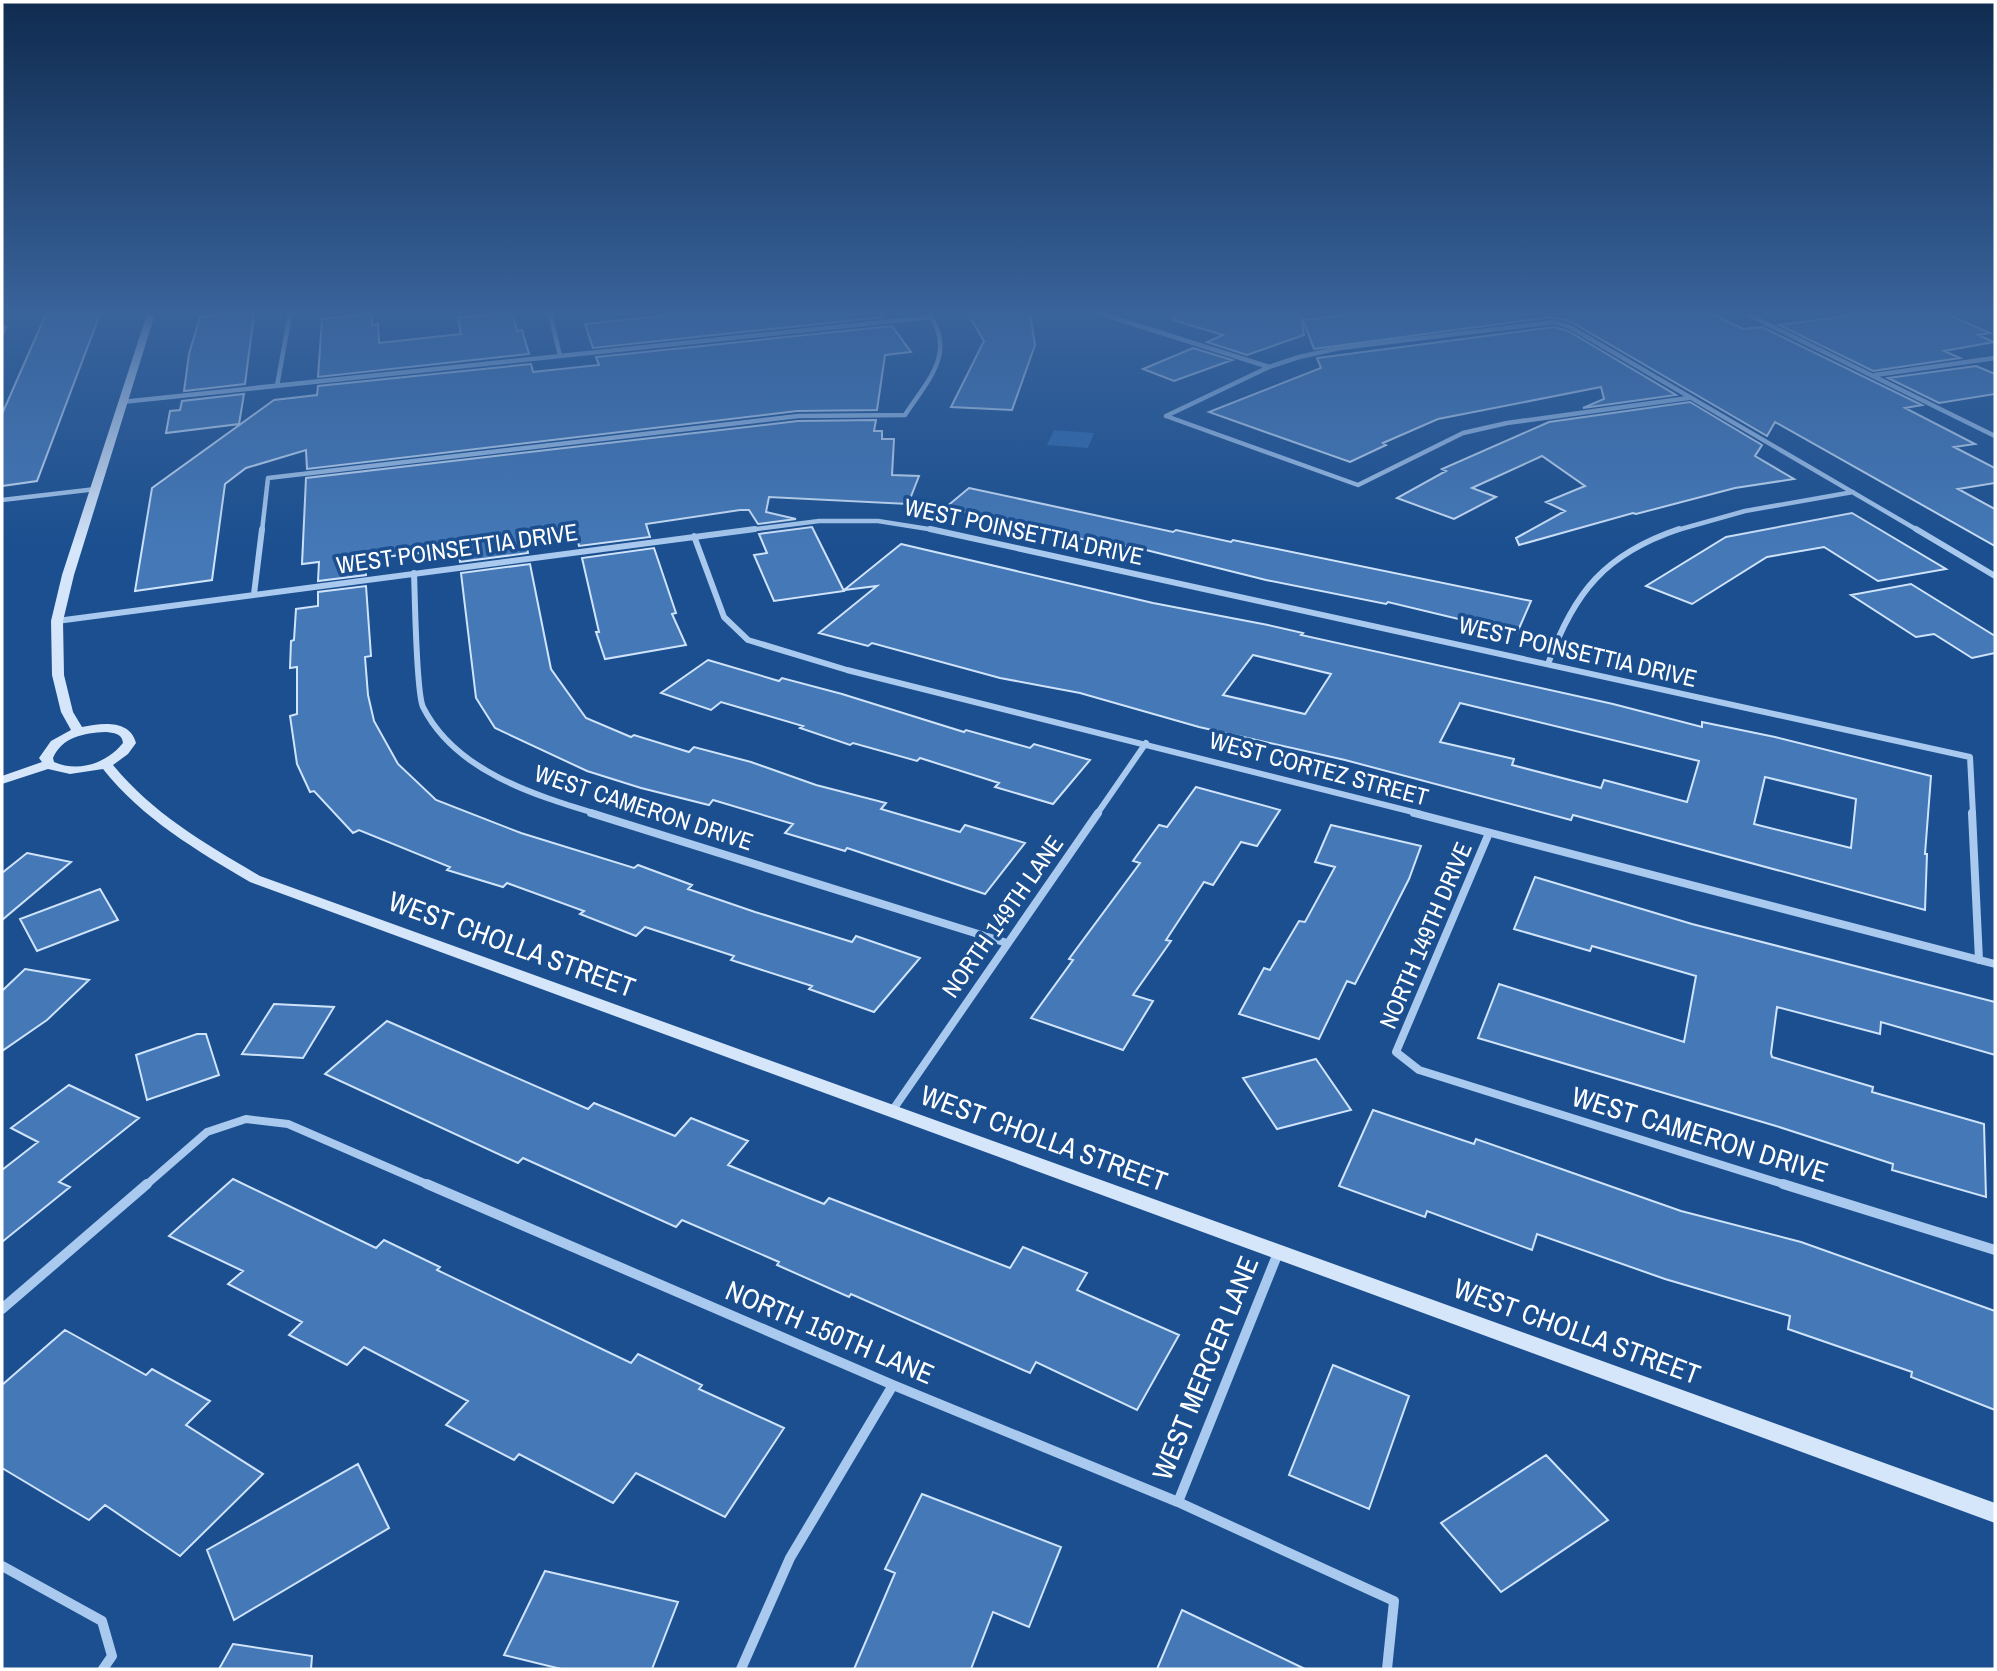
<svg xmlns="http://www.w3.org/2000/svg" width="1997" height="1671" font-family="'Archivo Narrow',sans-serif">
  <rect width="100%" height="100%" fill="#1b4f8f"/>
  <path fill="#2e69ad" d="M1054 430 1094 433 1088 448 1047 445Z"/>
  <path fill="#4478b7" stroke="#cfe3fa" stroke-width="2" fill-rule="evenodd" d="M46 314H100L37 481 2 486V414Z
    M225 314H254L245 384 184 391 189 354 200 317Z
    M371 314 372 325 378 324 379 343 461 334 458 317 513 314 517 331 522 330 529 354 318 377 322 319Z
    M680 314H883L885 317 593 348 585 324Z
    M968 314H1030L1035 345 1012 410 951 407 984 341Z
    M1174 314H1301L1304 335 1247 355 1207 342 1223 335 1173 320Z
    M1354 314H1713L1743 329 1762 327 1922 405 1905 408 1975 444 1954 447 1995 468V483L1958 489 1995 509V546L1775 422 1767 436 1571 322 1553 317 1314 349 1303 320Z
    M1860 314H1947L1990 333 1978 335 1994 342 1944 351 1960 358 1873 371 1779 325Z
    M892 326 911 352 885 355 877 410 797 411 307 469 306 450 246 468 225 484 212 580 135 591 152 488 274 400 317 395 318 386 531 364 533 372 599 365 596 357Z
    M1554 327 1568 331 1676 395 1583 408 1604 399 1601 387 1438 419 1383 443 1386 445 1350 462 1209 412 1321 368 1317 358Z
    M1193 348 1232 360 1174 381 1143 369Z
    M1976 366 1995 374V394L1939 403 1888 378Z
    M244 394 239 424 166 433 170 411 180 410 182 401Z
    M1690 402 1762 445 1755 456 1794 479 1735 488 1636 514 1633 513 1519 545 1516 538 1565 511 1546 502 1585 486 1542 456 1472 488 1496 497 1454 519 1397 498 1446 471 1442 469 1549 422Z
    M876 420 874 431H882V439H894L892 475 919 476 908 504 769 497 766 512 796 519 758 524 749 510H740L646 524 650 537 579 546 576 532 525 539 528 553 460 562 458 549 365 559 366 575 318 581 319 562 302 564 306 478 798 421Z
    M969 488 1173 532 1176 530 1231 542 1233 540 1531 601 1517 633 1388 602 1386 604 1266 580 1142 549 1082 539 1037 529 1040 527 945 508Z
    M1852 513 1946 569 1878 581 1824 547 1767 557 1692 604 1646 586 1726 537Z
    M812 527 844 591 774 601 754 555 767 553 759 534Z
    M901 544 1153 603 1268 625 1303 633 1301 635 1613 704 1702 727V722L1775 737 1931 776 1925 854H1927L1925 910 1573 815 1571 820 1345 760 1199 727 1080 693 1000 678 872 643 868 646 819 633 877 586 844 590ZM1253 655 1331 674 1305 714 1223 695ZM1460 703 1699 761 1687 802 1604 780 1601 788 1512 765 1514 759 1440 742ZM1765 777 1856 799 1851 848 1754 824Z
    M654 548 676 613 672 614 686 645 605 659 596 632H599L582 558Z
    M530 564 551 669 586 718 631 737 634 735 689 752 694 747 751 762 816 785 886 803 881 809 960 832 965 825 1025 843 985 894 847 848 845 851 785 833 793 824 713 800 709 805 641 788 587 771 495 728 476 698 461 573Z
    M1911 584 1995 636V653L1972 658 1934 634 1916 637 1851 595Z
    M366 586 371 656 365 657 368 695 374 721 398 764 436 800 521 833 634 868 638 865 692 885 688 889 755 912 852 942 856 936 920 958 874 1012 809 989 812 986 731 960 734 956 645 927 636 936 580 914 584 911 507 883 503 887 447 870 450 867 359 830 353 833 314 791 310 792 297 764 290 716 297 714V667L290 668 291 641 294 640 296 609 318 606V592Z
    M708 660 779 681 782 678 842 694 964 732 966 730 1030 748 1034 744 1090 760 1053 804 995 787 999 783 920 758 917 761 853 743 850 745 800 728 803 726 721 702 711 710 661 693Z
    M1196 787 1280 810 1257 846 1241 842 1213 885 1204 882 1166 940 1171 941 1133 995 1153 1001 1123 1050 1031 1018 1073 960 1069 959 1140 863 1133 861 1159 825 1167 827Z
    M1331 825 1421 846 1409 879 1383 930 1355 984 1347 981 1319 1039 1239 1014 1264 968 1270 970 1299 921 1305 922 1335 867 1315 862Z
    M27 853 71 862 2 920V873Z
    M1535 877 1692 924 1995 1002V1055L1881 1022 1880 1034 1777 1007 1771 1053 1772 1057 1873 1087 1872 1092 1984 1124 1986 1197 1892 1170 1893 1164 1776 1126 1478 1038 1499 984 1684 1042 1696 976 1592 946 1590 951 1514 929Z
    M100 889 118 920 37 951 20 919Z
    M25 969 89 980 47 1020 2 1051V991Z
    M274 1004 334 1007 303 1058 242 1054Z
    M387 1021 588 1109 594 1103 675 1136 691 1118 748 1141 728 1165 824 1204 829 1198 1010 1268 1023 1247 1087 1273 1077 1290 1179 1335 1137 1410 1036 1362 1030 1373 851 1294 849 1297 777 1265 779 1262 682 1220 676 1227 523 1158 518 1163 325 1074Z
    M197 1034H206L219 1075 147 1100 136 1055Z
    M1316 1059 1351 1110 1277 1129 1243 1078Z
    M69 1085 139 1118 59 1182 70 1187 2 1242V1170L38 1142 11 1128Z
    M1373 1110 1474 1144 1476 1139 1681 1211 1801 1242 1995 1311V1410L1911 1377 1912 1372 1788 1329 1790 1316 1665 1279 1537 1234 1532 1250 1427 1211 1425 1217 1339 1186Z
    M233 1179 376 1248 384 1240 440 1267 437 1270 631 1363 638 1354 702 1385 699 1389 784 1428 725 1517 636 1473 613 1503 519 1454 514 1460 446 1425 468 1401 364 1347 347 1365 289 1335 302 1322 228 1284 243 1271 169 1236Z
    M65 1330 146 1375 152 1369 210 1401 186 1425 263 1474 180 1556 105 1505 89 1520 2 1468V1385Z
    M1333 1365 1409 1396 1369 1509 1289 1475Z
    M1546 1455 1608 1520 1501 1592 1441 1523Z
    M358 1464 389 1528 234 1620 207 1550Z
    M922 1494 1061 1547 1029 1627 993 1612 971 1669H854L895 1573 885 1569Z
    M545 1571 678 1602 652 1669H561L504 1655Z
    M1182 1610 1305 1669H1157Z
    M233 1644 312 1656 311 1669H219Z"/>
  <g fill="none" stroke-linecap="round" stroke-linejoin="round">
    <path stroke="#a9c9ee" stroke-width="4.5" d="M550 314 560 356
      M1102 314 1269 367
      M1747 314 1995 436
      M2 326 5 327 2 334
      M1875 375 1995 358
      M277 386 290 314
      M122 402 931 317
      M1166 416 1269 367 1299 357 1340 348 1554 322 1570 327 1919 531
      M1166 416 1358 485 1463 433 1507 423 1688 398
      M2 500 96 489
      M262 531 268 478 798 416 905 415C927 381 957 353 929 314
      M741 531 819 521H878L941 531
      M1674 531 1745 511 1853 492"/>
    <path stroke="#a9c9ee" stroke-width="6" d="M930 529 1970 757 1973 814
      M1916 529 1995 576
      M694 536 724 617 748 640 847 670 1421 814
      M414 573C415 596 416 692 423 707 455 771 534 795 597 814
      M254 594 262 529
      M57 621 755 529
      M1548 664C1574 592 1605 554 1679 529
      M1097 814 1146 743"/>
    <path stroke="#a9c9ee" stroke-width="8" d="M591 813 1007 943
      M1414 813 1995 964
      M1972 813 1979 960
      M1489 833 1396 1052 1419 1070 1789 1186
      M892 1111 1098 813
      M145 1186 207 1132 246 1119 288 1124 431 1186"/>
    <path stroke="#a9c9ee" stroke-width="10" d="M427 1184 893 1385 1178 1502 1394 1601 1387 1669
      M1783 1184 1995 1250
      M2 1309 147 1184
      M1178 1502 1278 1253
      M2 1566 102 1621 112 1656 103 1669
      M741 1669 790 1558 893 1385"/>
    <path fill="#d6e6fa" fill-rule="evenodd" d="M147 314H155L74 575 63 621 64 675 73 712 82 727C101 723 130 719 136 743L128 754 113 765C153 814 206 844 260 876L1995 1503V1523L250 882C196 850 143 819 103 769L70 774 48 769 2 784V776L42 762 39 758 51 741 71 730 61 712 52 675 51 621 62 575ZM105 732C114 733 122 733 123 743 107 763 79 773 54 762L53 758C62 737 84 733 105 732Z"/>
  </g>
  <linearGradient id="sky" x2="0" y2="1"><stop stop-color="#0f2b4f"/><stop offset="0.57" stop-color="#39639b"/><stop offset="1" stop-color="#39639b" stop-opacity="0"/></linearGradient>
  <rect width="1997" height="548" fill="url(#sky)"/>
  <g text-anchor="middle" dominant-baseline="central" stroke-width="7" stroke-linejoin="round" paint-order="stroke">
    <g font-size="24" fill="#fff" stroke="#1b4f8f">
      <text transform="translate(1024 531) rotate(12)">WEST POINSETTIA DRIVE</text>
      <text transform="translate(457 548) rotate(-8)">WEST POINSETTIA DRIVE</text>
      <text transform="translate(1578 651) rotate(13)">WEST POINSETTIA DRIVE</text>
      <text transform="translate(1319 768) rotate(15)">WEST CORTEZ STREET</text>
      <text transform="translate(644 807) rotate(18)">WEST CAMERON DRIVE</text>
      <text transform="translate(1002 916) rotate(-55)">NORTH 149TH LANE</text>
      <text transform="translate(1425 935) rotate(-67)">NORTH 149TH DRIVE</text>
    </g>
    <g font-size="28" fill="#fff" stroke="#1b4f8f">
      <text transform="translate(512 944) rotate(20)">WEST CHOLLA STREET</text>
      <text transform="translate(1700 1134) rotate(17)">WEST CAMERON DRIVE</text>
      <text transform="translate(1044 1138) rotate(20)">WEST CHOLLA STREET</text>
      <text transform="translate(1577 1331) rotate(20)">WEST CHOLLA STREET</text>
      <text transform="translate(830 1332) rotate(23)">NORTH 150TH LANE</text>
      <text transform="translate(1205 1368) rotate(-68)">WEST MERCER LANE</text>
    </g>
  </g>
  <rect width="1997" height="1671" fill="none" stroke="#ffffff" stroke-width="7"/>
</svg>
